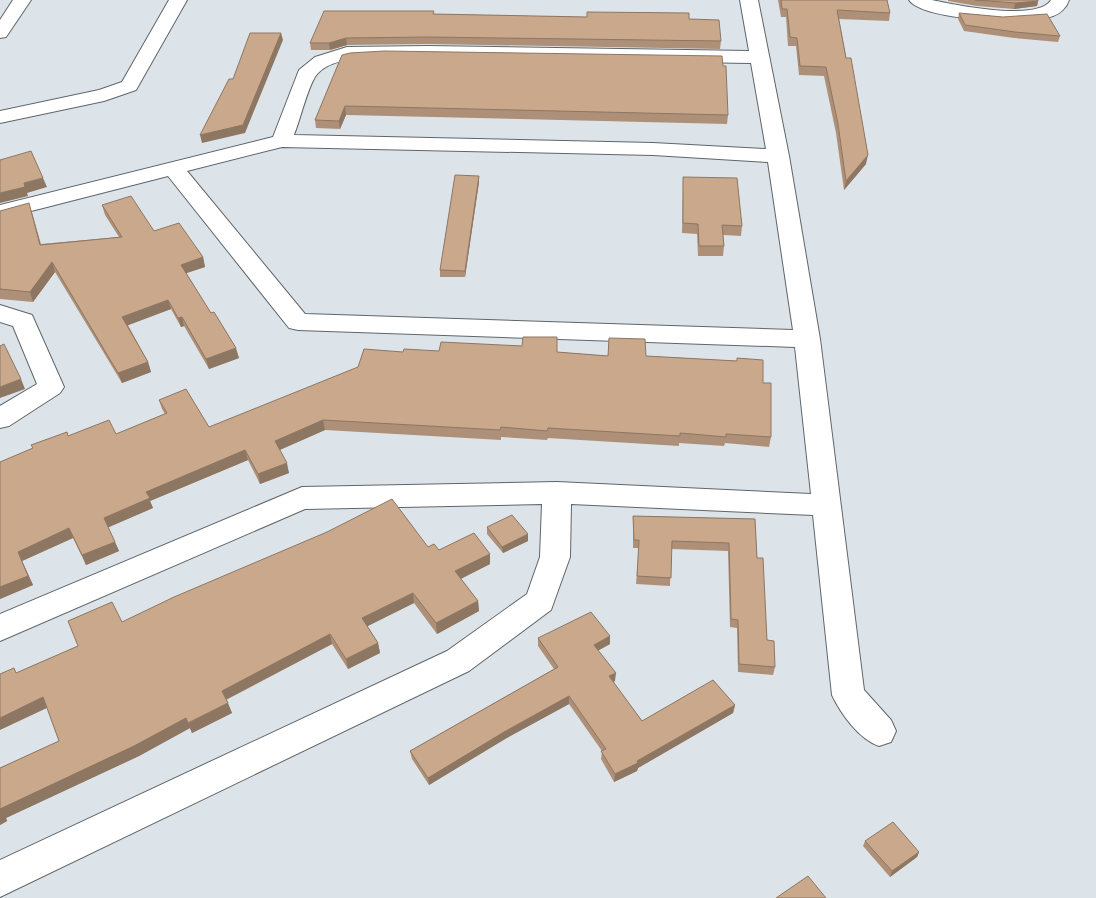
<svg xmlns="http://www.w3.org/2000/svg" width="1096" height="898" font-family="'Archivo Narrow',sans-serif">
  <rect width="100%" height="100%" fill="#dde4e9"/>
  <g fill="none" stroke-linecap="round" stroke-linejoin="round">
    <g stroke="#5f6569" stroke-width="2">
      <path id="minor" d="M13 0H31L6 37 0 38V20Z
        M169 0H187L136 90 104 101 0 123V111L99 90 122 82Z
        M740 0H758L789 156 820 339 864 690 891 720 896 731 891 742 879 746C859 739 841 714 832 695L813 515 571 504 570 557 551 610 469 671 0 897V860L447 651 527 594 540 557 542 504 305 509 0 641V614L302 487 557 482 811 494 795 347 298 330 289 328 168 176 0 219V205L273 137 299 70 315 57 347 47 428 46 749 51ZM428 58 751 63 766 149 653 143 294 135C300 120 307 90 315 77 332 50 400 58 428 58ZM282 147 653 155 768 162 793 330 305 314 187 171Z
        M909 0C917 0 925 0 932 0 955 5 1038 22 1051 0H1069C1067 7 1060 14 1053 16 1030 25 923 21 909 0Z
        M0 305 32 315 64 387 60 393 9 426 0 428V406L37 384 13 326 0 322Z"/>
    </g>
    <use href="#minor" fill="#fff" fill-rule="evenodd"/>
  </g>
  <path fill="#ae9078" d="M778 0H887L890 13 889 21 839 19 866 164 844 190 836 133 824 76 799 75 796 46H788L786 17H781Z
    M948 0H1038L1037 6 1014 9 977 6 948 1Z
    M959 13 1003 17 1060 36 1058 42 1014 38 964 31 958 19Z
    M434 14 689 19 721 41 720 49 428 44 347 45 330 50H311L310 43Z
    M342 55 728 115 727 124 346 115 340 129 316 128 315 120Z
    M479 176V182L465 277H440V270Z
    M683 177 742 226 741 236 723 235 724 246 723 256H698L697 234 682 233Z
    M102 205 154 231 203 257 205 267 186 273 239 358 209 369 184 326 181 327 171 309 128 325 148 362 151 372 122 383 55 272 33 302 0 299V211L32 213 41 244 119 237 105 215Z
    M609 338 646 356 737 361V358L763 383 771 437 769 447 725 443 724 446 679 443V446L548 438 547 440 501 437V440L325 430 280 450 289 473 260 484 248 460 150 501 153 508 108 527 119 551 86 565 73 538 22 561 33 585 0 599V462L68 436 116 434 165 414 162 409 159 400 209 427 403 352 439 351 557 352 608 356Z
    M633 516 755 519 757 558 767 640 775 667 773 675 738 672 737 628 730 627 728 551 671 549 670 586 636 584 639 548H633Z
    M487 527 528 541 503 553 487 534Z
    M428 547 439 550 490 554V564L461 579 478 601 479 611 437 634 414 603 367 626 378 643 380 653 348 669 332 644 226 700 232 713 192 733 190 728 139 756 6 818 7 821 0 825V768L59 741 47 708 17 673 78 646 122 622Z
    M610 636V644L598 650 615 681 613 682 642 721 735 705 733 713 638 768 637 771 614 782 601 759 602 751 569 704 505 739 429 785 412 759 410 751 554 669 538 646V638Z
    M865 841 919 852 917 857 890 877 863 846Z"/>
  <path fill="#8d7662" d="M1038 1 1037 6 1014 9 1015 3Z
    M281 33 283 40 245 133 202 143 200 135Z
    M346 38 347 45 330 50 329 43Z
    M345 106 346 115 340 129 339 121Z
    M868 155 866 164 844 190 846 181Z
    M479 176V182L465 277V271Z
    M43 178 47 187 27 193 28 196 0 203V193L24 183Z
    M29 203 32 213 43 254 40 245Z
    M203 257 205 267 184 274 181 265Z
    M52 262 55 272 33 302 30 292Z
    M168 300 171 309 126 326 122 317Z
    M182 317 184 326 181 327 178 318Z
    M236 348 239 358 209 369 206 359Z
    M148 362 151 372 122 383 118 373Z
    M21 379 25 389 0 398V387Z
    M323 420 325 430 277 451 275 441Z
    M245 450 248 460 150 501 153 508 107 528 104 518 146 492Z
    M287 463 289 473 260 484 258 474Z
    M69 528 73 538 22 561 33 585 0 599V587L18 552Z
    M528 534V541L503 553 502 547Z
    M115 542 119 551 86 565 82 555Z
    M490 554V564L456 581 455 571Z
    M413 593 414 603 364 628 362 618Z
    M478 601 479 611 437 634 436 623Z
    M330 634 332 644 225 700 222 691Z
    M610 636V644L594 653V645Z
    M378 643 380 653 348 669 346 659Z
    M616 673 615 681 609 684V676Z
    M569 696V704L505 739 429 785 428 778 504 732Z
    M43 697 49 707 0 730V718Z
    M228 703 232 713 192 733 188 723Z
    M735 705 733 713 638 768 637 771 614 782 615 774Z
    M186 718 190 728 139 756 6 818 7 821 0 825V809Z
    M919 852 917 857 890 877 892 871Z"/>
  <path fill="#caa88c" stroke="#8d7662" d="M781 0H887L890 13 837 10 846 58H851L868 155 846 181 838 124 826 67 800 66 797 38 790 37 787 9H782Z
    M975 0H1038V1L1015 3Z
    M324 11H434L433 14 587 17V12L689 13V19L719 20 721 41 427 37 346 38 329 43H310Z
    M959 13 1003 17 1047 14 1060 36 1015 32 965 25Z
    M250 33H281L243 125 200 135 229 79H233Z
    M384 51 722 56 723 66H726L728 115 345 106 339 121 315 120 342 55 350 53Z
    M31 151 43 178 24 183 25 187 0 193V160Z
    M455 175 479 176 465 271 440 270Z
    M683 177 737 178 742 226 722 225 724 246H699L698 224 683 223Z
    M131 196 154 231 179 223 203 257 181 265 211 313 214 312 236 348 206 359 182 317 178 318 168 300 122 317 148 362 118 373 52 262 30 292 0 289V211L29 203 40 245 122 237 102 205Z
    M523 337H557V352L608 356 609 338 645 339 646 356 737 361V358L763 360V383H771V437L726 434V437L680 433V436L548 428 547 431 501 427 500 430 323 420 275 441 287 463 258 474 245 450 146 492 150 498 104 518 115 542 82 555 69 528 18 552 28 576 0 587V462L33 448 31 445 67 432 68 436 109 420 116 434 167 413 159 400 186 389 209 427 358 367 364 349 403 352 404 349 439 351 441 342 522 346Z
    M4 344 21 379 0 387V346Z
    M392 499 428 547 434 544 439 550 474 533 490 554 455 571 478 601 436 623 413 593 362 618 378 643 346 659 330 634 222 691 228 703 188 723 186 718 134 746 0 809V768L59 741 43 697 0 718V674L14 668 16 673 78 646 68 621 112 602 122 622 174 597 327 532Z
    M512 515 528 534 502 547 487 527Z
    M633 516 755 519 757 558H763L767 640 774 641 775 667 739 664 738 620 731 619 729 543 672 541 671 578 637 576 639 540H634Z
    M591 612 610 636 594 645 616 673 609 676 642 721 713 680 735 705 637 761 638 763 615 774 601 751 606 749 569 696 504 732 428 778 410 751 558 667 538 638Z
    M893 822 919 852 892 871 865 841Z
    M808 876 826 898H776Z"/>
</svg>
